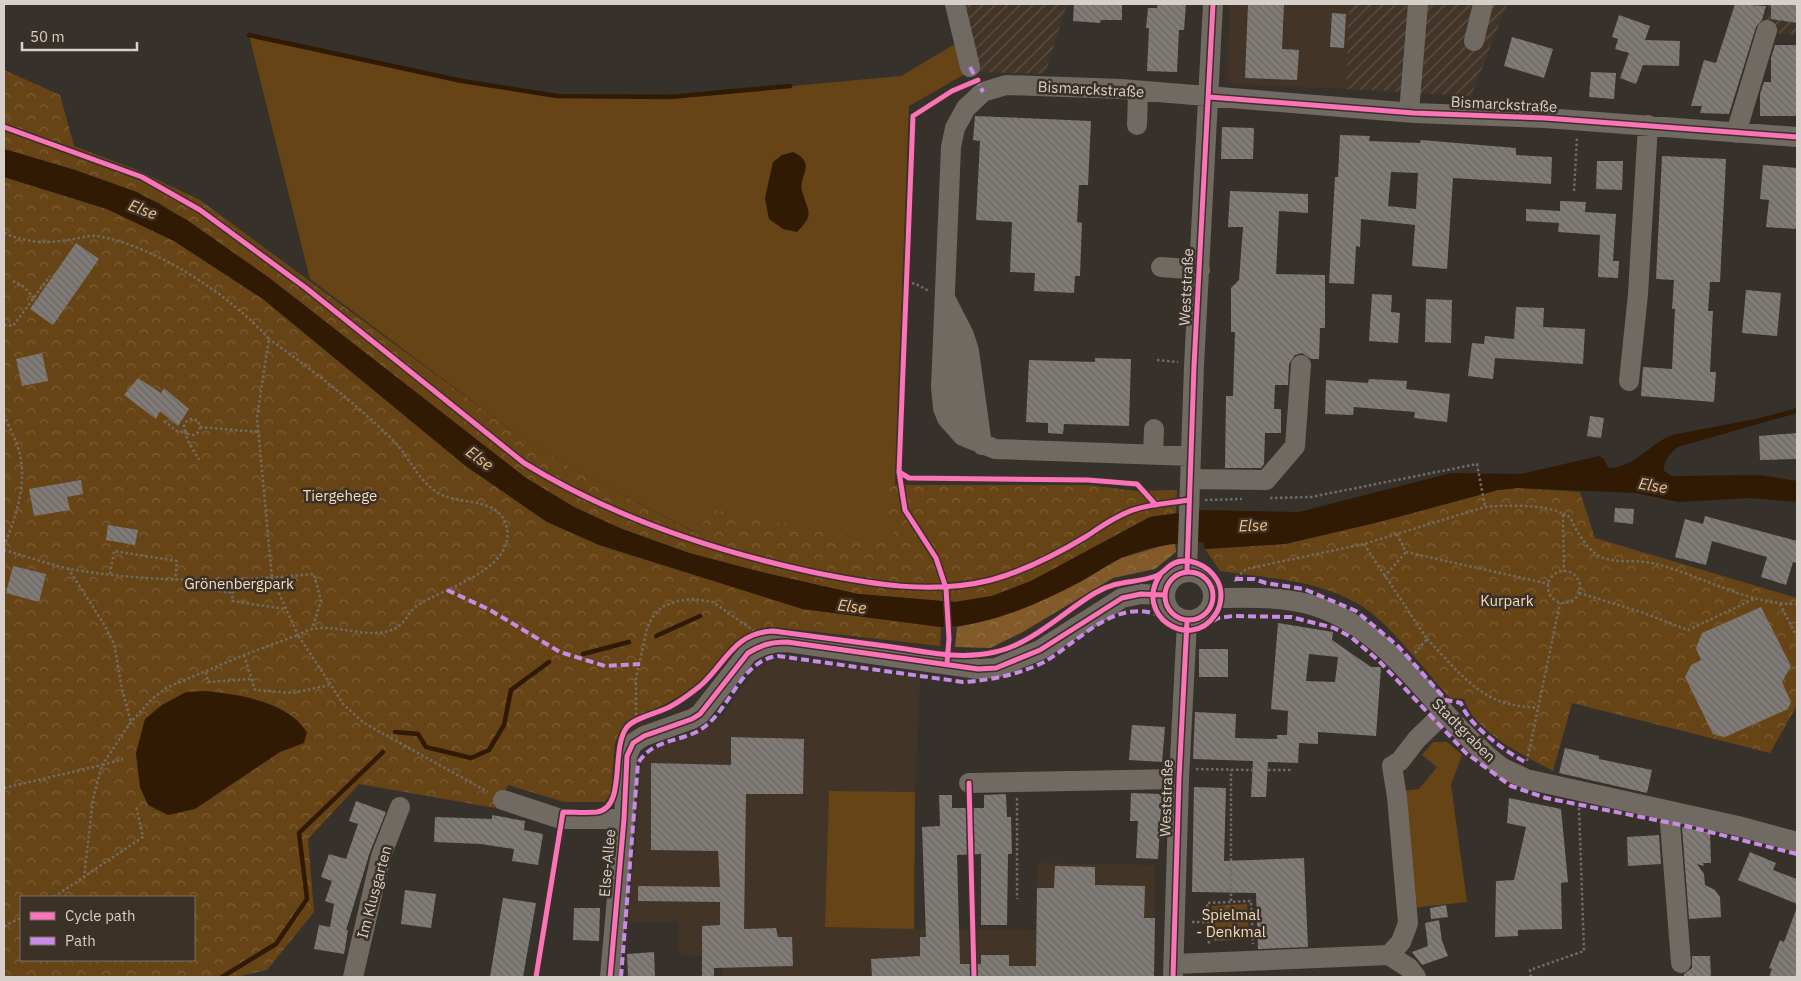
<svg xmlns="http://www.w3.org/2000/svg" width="1801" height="981" font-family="'IBM Plex Sans',sans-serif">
  <defs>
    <pattern id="industrial-furrows" width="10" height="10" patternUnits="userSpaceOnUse" patternTransform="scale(1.25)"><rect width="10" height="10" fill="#423528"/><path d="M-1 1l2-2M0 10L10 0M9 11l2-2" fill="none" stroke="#5d5146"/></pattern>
    <pattern id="forest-crowns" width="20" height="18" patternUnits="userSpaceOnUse" patternTransform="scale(1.25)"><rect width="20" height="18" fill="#825a29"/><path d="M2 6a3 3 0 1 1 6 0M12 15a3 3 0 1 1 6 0" fill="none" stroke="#937147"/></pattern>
    <pattern id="park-crowns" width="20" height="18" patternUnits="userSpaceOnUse" patternTransform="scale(1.25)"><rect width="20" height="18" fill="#674415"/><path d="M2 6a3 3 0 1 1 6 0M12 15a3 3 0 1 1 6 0" fill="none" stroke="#7c5e36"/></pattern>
    <pattern id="building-back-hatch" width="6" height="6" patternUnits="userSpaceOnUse" patternTransform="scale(1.25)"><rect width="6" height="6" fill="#807b76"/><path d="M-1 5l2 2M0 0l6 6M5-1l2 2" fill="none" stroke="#6a6662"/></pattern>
  </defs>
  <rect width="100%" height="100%" fill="#37312c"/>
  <path fill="#423528" d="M1230 4H1349L1346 89 1233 84 1227 79Z
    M778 659 920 679 915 792H829L826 927 1036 930 1037 863 1155 865 1154 977H723L722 957 679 955V921H627L636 845 641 761 658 746 704 730 723 715 755 670 766 662Z"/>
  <path fill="url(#industrial-furrows)" d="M964 4H1067L1045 74 979 72Z
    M1349 4H1507L1471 96 1346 89Z
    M1766 4H1797V35L1774 33 1764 22 1769 5Z"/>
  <path fill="#674415" d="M249 35 462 81 557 96 670 97 901 76 960 41 965 74 909 106 895 485H1087L1136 491 1024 556 699 534 575 470 516 434 310 279Z
    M1433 742H1447L1462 755 1451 785 1467 902 1412 908 1402 791 1419 789 1437 767 1422 755Z
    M829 791 915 792 914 929 825 927Z"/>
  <path fill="url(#forest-crowns)" d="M1175 542 1176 552 1155 569 1113 578 1021 633 990 648 955 647 957 627 976 623 1078 583 1121 558Z"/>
  <path fill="url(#park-crowns)" fill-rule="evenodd" d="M4 70 60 95 74 146 137 170 200 200 516 434 575 470 698 534 710 509 898 546 881 486 895 485H1087L1136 491 1177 490 1176 513 1150 517 1031 581 992 596 955 602 858 594 761 572 689 553 622 529 574 507 526 478 268 277 158 202 75 170 4 149Z
    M4 177 107 209 174 241 263 299 467 467 599 545 803 609 941 627 940 646 773 627C732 629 724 663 696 684 674 702 651 711 625 722L615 743 611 793 605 802H564L508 785 495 808 359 784 308 839 314 912 267 970 235 977H4ZM21 897H194V960H21Z
    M1518 488 1580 492 1595 538 1797 598V705L1770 753 1572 703 1553 771C1523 755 1476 733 1464 699L1450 698C1426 672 1389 622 1360 605 1318 580 1268 578 1220 571L1205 549 1285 544 1379 522 1498 490Z
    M1247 904 1249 939 1214 941 1212 906Z"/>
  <path fill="#301a04" d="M4 149 75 170 137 192 187 220 268 277 526 478 574 507 622 529 689 553 761 572 858 594 955 602 992 596 1031 581 1150 517 1202 510 1299 512 1451 473 1521 474 1599 456 1603 458 1609 468C1633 468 1651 443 1672 435L1760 418 1797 408V413L1678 447C1670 453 1663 461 1664 471L1672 476 1759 475 1797 481V502L1751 498 1678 502 1636 493 1518 488 1498 490 1379 522 1285 544 1205 549 1203 542C1175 542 1147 547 1121 558 1106 565 1093 575 1078 583 1036 605 989 626 941 627L803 609 599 545 547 522 467 467 263 299 174 241 107 209 4 177Z
    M793 152C818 164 798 175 802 191 808 212 815 214 797 232L783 229 769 219 765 198 773 162 782 155Z
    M206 691C240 695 287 701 307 732L304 743 280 752 195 809 168 815 148 805 140 787 136 753 145 719 162 705 186 692Z"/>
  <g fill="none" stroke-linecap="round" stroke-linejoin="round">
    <path stroke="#301a04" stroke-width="4.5" d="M249 35 462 81 557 96 670 97 790 86
      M656 636 700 616
      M583 654 629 642
      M395 732 418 734 426 747 471 758 489 750 504 725 511 690 549 662
      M222 977 276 944 307 899 299 833 383 752"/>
  </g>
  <path fill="url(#building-back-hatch)" fill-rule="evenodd" d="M1074 4H1122V20H1101L1100 23 1073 21Z
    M1158 4H1186L1184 30H1179L1177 72 1147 71 1149 28H1146L1148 8H1157Z
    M1248 4H1284L1282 49 1299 50 1297 80 1245 78Z
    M1735 4 1766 6 1762 20 1756 27 1729 114 1700 113 1702 106H1691L1704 60 1716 63Z
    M1771 4H1797V23L1771 19Z
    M1332 13 1346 14 1344 48 1330 47Z
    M1619 15 1650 26 1645 40 1680 41 1679 66 1643 65 1636 84 1620 78 1629 53 1615 49 1618 39 1612 37Z
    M1512 37 1553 49 1544 78 1504 66Z
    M1775 45H1797V116H1760V94L1764 82H1771V58Z
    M1591 72 1616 73 1614 99 1589 97Z
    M975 116 1091 121 1088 185H1079L1077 222 1082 223 1080 276H1075L1074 293 1034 291 1035 273 1010 272 1012 222 976 220 980 141 973 140Z
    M1222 127 1254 128 1253 159H1221Z
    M1340 135 1370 136 1369 141 1420 143 1421 140 1516 148V155L1552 157 1551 184 1453 178 1447 269 1412 266 1415 225 1361 219 1360 247 1356 246 1354 284 1329 283 1335 177H1338ZM1391 172 1418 173 1416 209 1388 206Z
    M1662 156 1726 159 1720 282H1710L1708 311H1713L1710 372H1716L1714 402 1641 396 1643 367 1672 369 1675 309H1672L1674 280 1656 279Z
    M1597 161H1623L1622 190 1596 189Z
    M1763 165 1797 168V229L1766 227 1769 200 1760 199Z
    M1230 191 1308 194V213L1279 211 1276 274 1325 275V328H1320L1319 359H1311L1302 353 1295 355 1289 364 1288 385H1275L1274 409H1281V433H1265L1264 464 1261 468H1225L1226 396H1233L1235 332H1231V288L1239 280 1243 227H1228Z
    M1560 201 1586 202 1585 212 1616 214 1613 261H1619L1618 278 1598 277 1600 235 1558 232 1559 223 1526 221V209L1560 211Z
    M76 243 99 259 53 325 30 309Z
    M1746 290 1781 293 1777 336 1742 333Z
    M1372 294 1392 295 1391 312 1400 313 1398 343 1369 341Z
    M1426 299 1452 300 1451 343 1425 342Z
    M1516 307 1544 308 1543 327 1585 329 1583 364 1495 358 1493 379 1468 376 1472 343 1484 344 1485 336 1514 339Z
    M42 353 48 381 22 386 16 359Z
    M1095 358 1131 359 1129 426 1064 424 1063 434 1048 433V423L1026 422 1029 360 1095 362Z
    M138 378 161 393 164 388 189 409 178 426 160 411 156 419 124 395Z
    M1369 379 1407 381 1406 389 1450 394 1447 422 1414 418 1415 412 1354 407 1353 415 1325 414 1326 380 1368 383Z
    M1590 416 1604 418 1601 438 1587 436Z
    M1797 433V459L1760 460 1759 436Z
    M81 480 83 494 67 497 70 510 34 516 29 489Z
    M1615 508 1634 509 1633 524 1614 522Z
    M1705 516 1797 541V563L1793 562 1786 585 1761 577 1767 557 1712 541 1706 565 1675 557 1685 519 1703 524Z
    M108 525 138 530 135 545 106 540Z
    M13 566 46 574 39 602 6 593Z
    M1761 607 1791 666 1782 682 1791 702 1788 709 1725 737 1713 734 1685 677 1691 665 1701 660 1696 648 1702 633Z
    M1278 623 1333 632 1332 640 1371 667H1381L1376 736 1318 732V744L1299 743 1298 763 1268 762 1266 797H1251L1253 761 1193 759 1195 712 1236 714 1235 738 1277 739V735H1287L1288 711 1271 709ZM1309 654 1338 657 1335 682 1306 681Z
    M1199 649H1228V677H1199Z
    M1132 725 1165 727 1162 762 1129 760Z
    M731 737 804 739 803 794H746L744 929 776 928 778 937H792L793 966 714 968V977H702V926L720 925V902L638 901V886L720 887 718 851 651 850V763L731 765Z
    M1565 748 1599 756V759L1652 770 1647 793 1559 773Z
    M1194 787 1226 788 1224 861 1304 858 1308 947 1258 949 1256 893 1192 892Z
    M1131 793 1162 794 1158 859 1136 858 1138 821H1130Z
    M1006 794 1007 817H1011L1012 854H1008L1007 925H981V854L957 855 960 964H981V955H1009V966H1036L1037 888H1054L1055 866 1095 867V885L1145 886 1144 918H1155L1154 977H872L871 959 920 956V937H926L922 827 940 826 939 795H952V808H984V795Z
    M1509 798 1561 809 1568 882 1561 883 1562 929 1518 930V936L1495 937 1496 881 1514 880 1526 827 1507 823Z
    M356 801 386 812 370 852 346 930H348L344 954 314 949 319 925 330 927 334 904 325 901 332 881 321 877 329 854 346 859 358 824 349 821Z
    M492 815 525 821 524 830 543 834 538 865 512 861 514 849 481 844 434 842 435 817 492 819Z
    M1682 827 1710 833 1711 863H1703L1704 866 1697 864 1704 874 1705 885 1715 890 1720 897 1721 917 1689 919Z
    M1659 835 1661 864 1628 866 1627 837Z
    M1750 852 1776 863 1773 870 1797 879V904L1738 880Z
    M405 890 436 894 431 928 401 924Z
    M503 898 536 903 523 977H490Z
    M1446 905 1448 917 1431 919 1430 908Z
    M574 908H600L599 941 573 940Z
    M1796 910 1797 977H1769L1772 969 1769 968 1780 940 1784 942Z
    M1439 920 1442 941 1448 956 1422 965 1412 952 1428 946 1425 923Z
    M654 952 655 977H628L627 954Z
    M1692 956H1710L1711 977H1684V974L1692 968Z"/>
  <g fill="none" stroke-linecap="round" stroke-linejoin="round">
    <path stroke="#706b65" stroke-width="2.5" stroke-dasharray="2.5 2.5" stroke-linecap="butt" d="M1574 191 1577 137
      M4 233C25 242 44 244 67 240 77 239 87 235 97 236 156 246 230 295 269 339L257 417 272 578 298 635C302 633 307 630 312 629 338 624 368 640 394 629 406 624 408 611 418 605 444 588 514 570 507 529 501 494 456 507 435 491 416 477 408 455 392 439 354 402 312 370 269 339
      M13 281 23 286 34 298
      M907 282 916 284 929 291
      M4 325 13 326 50 276
      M1157 360 1178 362
      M4 415C9 427 17 441 20 455 27 484 15 520 4 546
      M184 427a8 8 0 1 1 16 0a8 8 0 1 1-16 0Z
      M164 421 178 432H186L187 439 199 460
      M200 427 258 432
      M1270 498 1311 497 1477 464 1485 507
      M1205 500 1242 499
      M1563 514 1570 517C1576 530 1584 545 1596 554 1611 565 1634 559 1652 563 1700 574 1747 605 1797 604
      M1397 534 1406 552 1549 584
      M1364 544 1427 639 1415 653
      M4 550C25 556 48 564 70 569 151 583 233 582 314 574L321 601 312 629
      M68 568 105 626 114 644 122 689 131 722
      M1548 587a16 16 0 1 1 32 0a16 16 0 1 1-32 0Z
      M110 574 114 551 177 561 175 580
      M1384 577 1406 552
      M204 580 203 589 233 593
      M234 581 232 601 285 609
      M1235 582V579L1246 569 1364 544 1485 507C1503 505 1547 504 1563 514L1564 571
      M1579 593 1641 612 1688 630 1756 598
      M1780 604 1797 637
      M1203 628 1209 624
      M1427 639C1450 662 1474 695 1506 703 1516 706 1527 707 1538 708
      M244 655 255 690 293 693 329 685
      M206 672 208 682 251 679
      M636 720V678L647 629 652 618 662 607 677 601 693 599 713 602 754 631
      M1527 761 1560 603
      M1196 769 1252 770
      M1268 770H1293
      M4 788 102 765 131 722 152 699 166 688 244 655 298 635 344 705 364 723 488 792
      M1017 798V899
      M84 878 93 799 102 765 123 759
      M54 897 143 837 136 805
      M1231 901V770
      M1192 922H1208L1209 945
      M1208 922 1207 903 1251 901 1253 944
      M4 926 21 918
      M1531 977 1530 970 1584 951 1579 807"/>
    <path stroke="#716a62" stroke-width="20" d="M955 4 970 67
      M1474 41 1483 4
      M1409 112 1418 4
      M1137 125 1138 91
      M1736 133 1767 30
      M1161 267 1200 270
      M945 298 964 335 969 351 982 445
      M954 331 963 436
      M1629 381 1638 294 1648 125
      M1153 455 1154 429
      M1191 456 995 449 963 436 947 418 943 408 941 387 951 147 955 128 966 108 983 92 1006 85 1121 89 1414 113 1545 118 1797 137
      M1190 479 1266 480 1295 446 1301 365
      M1187 571 1194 366 1213 4
      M1165 596a24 24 0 1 1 48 0a24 24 0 1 1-48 0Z
      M1213 598C1244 598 1277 596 1308 604 1377 622 1418 687 1466 735 1477 746 1489 759 1503 768 1510 772 1519 775 1526 779L1738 826 1797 842
      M969 783 1179 779
      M503 800 561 819H624
      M1672 812 1670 823 1681 963
      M1389 955 1401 942 1408 923 1397 797 1392 766 1400 761 1417 739 1444 713
      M1174 964 1389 955 1409 968 1416 977
      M353 977 381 856 400 807
      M610 977 624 819 627 756 633 743 644 736 692 719 700 714 748 653C761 645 771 642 787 642L978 669 996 668 1040 650 1122 598 1141 594 1164 595
      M1173 977 1179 779 1187 621"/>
    <path stroke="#ca8be6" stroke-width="4" stroke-dasharray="8 4" stroke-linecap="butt" d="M970 67 983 92
      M1235 579H1254L1266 583 1304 589 1356 611 1399 647 1446 700 1461 703C1468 725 1506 752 1527 763
      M447 590 490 610 560 652 605 666 640 664
      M1213 621 1218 618 1233 616 1291 617 1334 628 1351 637 1379 661 1466 753 1511 786 1546 798 1686 826 1797 854
      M621 977 638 763C656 735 686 744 708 724 732 703 743 660 778 656L963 682C992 680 1016 675 1042 663 1079 643 1112 598 1159 615"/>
    <g stroke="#3b3127" stroke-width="8">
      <path id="cycleway" d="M1209 97 1414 113 1545 118 1797 137
        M4 127 142 177 200 210 306 288 524 463C612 517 710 550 812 572 870 584 932 595 991 580 1025 571 1057 554 1087 536 1102 526 1116 516 1133 510 1150 504 1171 503 1189 500
        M899 472 909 478 1088 480 1137 484 1156 505
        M1187 571 1194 366 1213 4
        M1165 596a24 24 0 1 1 48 0a24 24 0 1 1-48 0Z
        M947 663 949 639 946 588 936 558 905 510 899 472 913 116 952 91 978 80
        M969 783 974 977
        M536 977 563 812C574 812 586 813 597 812 627 807 610 749 627 727 635 718 654 714 665 709 677 704 690 694 700 686 726 663 733 633 773 631 813 636 853 642 893 647 926 652 961 660 995 652 1032 644 1063 612 1095 593 1119 579 1134 584 1156 576 1162 574 1166 568 1171 565 1187 555 1208 565 1217 580 1223 590 1222 605 1215 615 1190 652 1133 615 1160 575
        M610 977 624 819 627 756 633 743 644 736 692 719 700 714 748 653C761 645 771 642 787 642L978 669 996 668 1040 650 1122 598 1141 594 1164 595
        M1173 977 1179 779 1187 621"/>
    </g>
    <use href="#cycleway" stroke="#fb73b8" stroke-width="5"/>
  </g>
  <g text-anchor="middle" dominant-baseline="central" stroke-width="5" stroke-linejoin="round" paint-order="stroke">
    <g font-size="15" fill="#d7d0ca" stroke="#3b3127">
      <text transform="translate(1091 89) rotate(3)">Bismarckstraße</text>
      <text transform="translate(1504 104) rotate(3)">Bismarckstraße</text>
      <text transform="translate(1186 287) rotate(-87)">Weststraße</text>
      <text transform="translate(1464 730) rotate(45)">Stadtgraben</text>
      <text transform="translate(1166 798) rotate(-88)">Weststraße</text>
      <text transform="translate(607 863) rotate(-85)">Else-Allee</text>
      <text transform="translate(374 892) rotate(-75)">Im Klusgarten</text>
    </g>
    <g font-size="15" fill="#f7dcbf" stroke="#3b3127">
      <text x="340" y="495">Tiergehege</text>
      <text x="239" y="583">Grönenbergpark</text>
      <text x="1507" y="600">Kurpark</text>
      <text x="1231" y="914">Spielmal<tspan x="1231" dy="17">- Denkmal</tspan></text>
    </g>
    <g font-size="16" font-style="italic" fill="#f7c186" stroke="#3b3127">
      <text transform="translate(143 209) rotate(21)">Else</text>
      <text transform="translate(480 458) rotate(37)">Else</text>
      <text transform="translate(1653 485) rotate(10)">Else</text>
      <text transform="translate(1253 525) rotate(-2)">Else</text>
      <text transform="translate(852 606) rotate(7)">Else</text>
    </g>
  </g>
  <rect width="1801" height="981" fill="none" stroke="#d7d0ca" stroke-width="10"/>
  <rect x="20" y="896" width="175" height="65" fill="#3b3127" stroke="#797168"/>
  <rect x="30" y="912" width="25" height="8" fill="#fb73b8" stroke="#797168"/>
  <text x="65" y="921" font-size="15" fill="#d7d0ca">Cycle path</text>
  <rect x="30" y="937" width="25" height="8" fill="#ca8be6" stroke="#797168"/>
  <text x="65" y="946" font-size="15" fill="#d7d0ca">Path</text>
  <path d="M22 42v8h115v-8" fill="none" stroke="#d7d0ca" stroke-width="2.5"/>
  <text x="30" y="42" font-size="15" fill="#d7d0ca" stroke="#3b3127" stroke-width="4" paint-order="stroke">50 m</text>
</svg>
